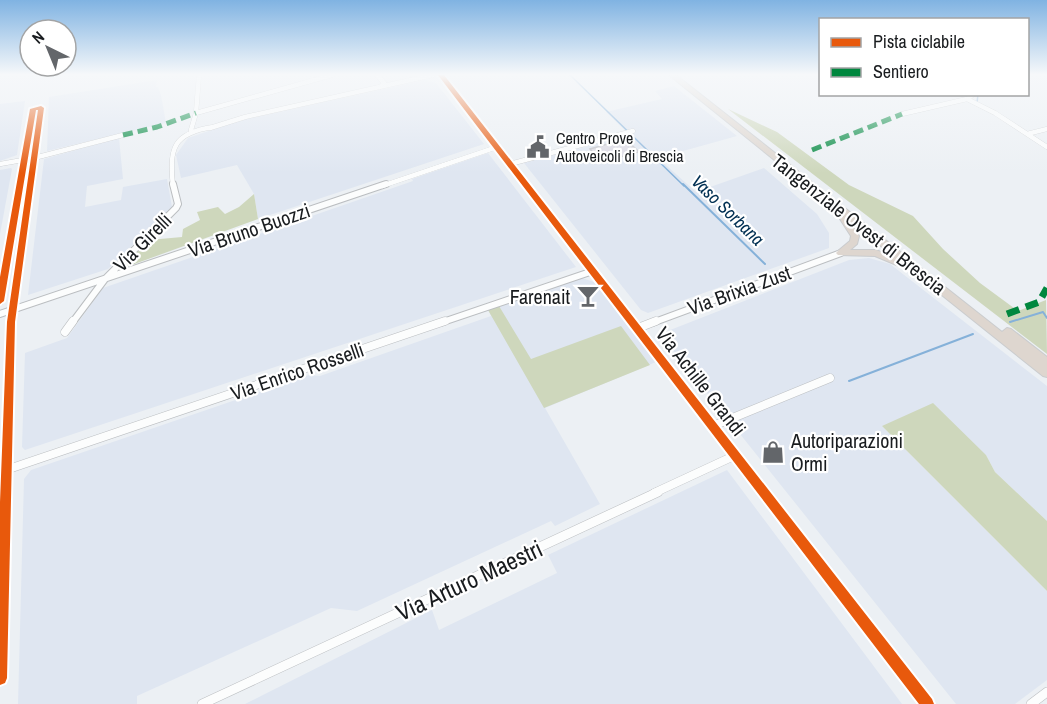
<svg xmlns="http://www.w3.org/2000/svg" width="1047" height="704" font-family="'Archivo Narrow',sans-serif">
  <rect width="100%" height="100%" fill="#ecf0f4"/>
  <path fill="#dfe6f1" d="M157 80 156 87H158L161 95 166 123 47 151 49 97Z
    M425 80 436 83 484 144 258 219 254 194 237 165 181 178 176 155 188 138 238 121Z
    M674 86 737 136 658 158 696 192 764 168 817 214 829 233V248L648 313 641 310 524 163 630 135 606 112 662 99 655 91Z
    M25 101 17 155 0 161V104Z
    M119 138 123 179 87 186 85 207 121 200 123 187 167 179 172 207 108 269 28 295 44 159Z
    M488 153 576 267 25 450 22 447 25 353 67 338 103 288 413 181 412 179Z
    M11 168 12 169 0 234V170Z
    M869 258 890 264 1047 386V521L995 472 986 455 882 426 1047 591V680L1015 704H956L660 334 849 260Z
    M582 278 594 282 656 362 545 408 600 504 555 526 551 521 357 611 331 608 137 696V704H18L24 479 31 470 309 375 320 376 491 316 488 310Z
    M727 470 902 704H245L432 610 439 630 557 573 548 555Z"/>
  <path fill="#ced7bc" d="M728 109 777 132 849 185 913 216 943 249 980 283 1018 311 1046 300 1047 354Z
    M254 194 258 219 129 266 124 264 149 240 182 237 183 229 200 220 197 212 218 207 225 214 239 207Z
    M499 306 531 359 621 326 650 365 544 408 488 310Z
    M933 403 986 455 995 472 1047 521V591L882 426Z"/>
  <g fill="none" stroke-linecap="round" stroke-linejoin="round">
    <path stroke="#85b1d9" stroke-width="1.5" d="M570 75 684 186
      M977 103 978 94"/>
    <path stroke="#85b1d9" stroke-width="2" d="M683 184 765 264
      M1010 322 1043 312 1047 318
      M849 381 973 334"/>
  </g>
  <path fill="#dcdae4" stroke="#c4c5c9" stroke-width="1.5" d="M625 139 639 152 602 162 596 161 591 156 595 155 590 149Z"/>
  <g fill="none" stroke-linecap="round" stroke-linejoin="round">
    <g stroke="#bbbec1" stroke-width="5">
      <path id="minor-far3" d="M377 75 384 83 380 87
        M441 75 527 186
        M967 99 995 113 1047 147
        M196 113 332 75
        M902 114 967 99 974 94
        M210 128 245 117 433 75
        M191 130 196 113 199 75
        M1027 134 1047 129
        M0 164 34 158 123 135
        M510 164 633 131
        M20 186 33 109 41 108 30 186
        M173 186C169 148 173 133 213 127
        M382 186 497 147"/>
    </g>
    <g stroke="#bbbec1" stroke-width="8">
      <path id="minor-far2" d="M525 184 632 323
        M0 301 20 184
        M0 314 386 184
        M11 323 30 184
        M72 323 105 279 176 208 178 204 173 184
        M440 323 593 271
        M652 323 841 253"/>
    </g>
    <g stroke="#bbbec1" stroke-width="9">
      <path id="minor-far1" d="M631 321 764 493
        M638 328 656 321
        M65 332 73 321
        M713 426 830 378
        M0 472 445 321
        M6 493 11 321
        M654 493 736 455"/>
    </g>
    <g stroke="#bbbec1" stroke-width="10">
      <path id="minor" d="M763 492 927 704
        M0 678 6 492
        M202 704 658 492
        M1031 704 1047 692"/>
    </g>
    <g stroke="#caccce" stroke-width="2">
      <path id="highway" d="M669 75H676L1002 332 1007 328 1011 329 1047 357V377L1043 376 903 264 899 266 875 256 838 255 836 253 838 251 850 241 851 236 840 219 844 216ZM849 221 896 258 876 250H850L857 244 859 236Z"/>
    </g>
    <use href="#minor-far3" stroke="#fcfdfd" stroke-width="4.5"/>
    <use href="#minor-far2" stroke="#fcfdfd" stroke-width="6"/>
    <use href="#minor-far1" stroke="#fcfdfd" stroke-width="8"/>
    <use href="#minor" stroke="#fcfdfd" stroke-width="9"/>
    <use href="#highway" fill="#ded6cf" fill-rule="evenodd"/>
    <path stroke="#00873e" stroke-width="5" stroke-dasharray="10 5" stroke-linecap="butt" d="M123 135 157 127 196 113
      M812 150 902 114"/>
    <path stroke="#00873e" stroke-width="7" stroke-dasharray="13 7" stroke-linecap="butt" d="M1007 314 1039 302 1047 288"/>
    <g stroke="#fff" stroke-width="4">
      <path id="cycleway" d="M438 75H444L932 699 934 704H919Z
        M41 106 44 108 15 322 7 678 5 683 0 685V502L7 322 38 110H36L4 301 0 304V277L30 109Z"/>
    </g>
    <use href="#cycleway" fill="#e8590c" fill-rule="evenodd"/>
  </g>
  <linearGradient id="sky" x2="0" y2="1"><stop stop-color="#80b3e2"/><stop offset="0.43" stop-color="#f6f8fa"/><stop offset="1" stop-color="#f6f8fa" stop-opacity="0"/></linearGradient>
  <rect width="1047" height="173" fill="url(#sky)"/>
  <defs>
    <g id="civic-bare" transform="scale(1.8)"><path d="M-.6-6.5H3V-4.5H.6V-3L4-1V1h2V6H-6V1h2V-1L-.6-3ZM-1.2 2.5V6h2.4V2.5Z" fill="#63666a" stroke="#fff" stroke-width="2.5" paint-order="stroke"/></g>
    <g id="bar-bare" transform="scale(1.8)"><path d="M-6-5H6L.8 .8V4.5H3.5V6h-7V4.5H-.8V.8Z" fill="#63666a" stroke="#fff" stroke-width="2.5" paint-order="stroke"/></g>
    <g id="shop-bare" transform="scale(1.8)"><path d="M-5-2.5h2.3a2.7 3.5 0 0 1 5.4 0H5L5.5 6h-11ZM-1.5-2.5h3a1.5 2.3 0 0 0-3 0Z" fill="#63666a" stroke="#fff" stroke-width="2.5" paint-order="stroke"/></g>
  </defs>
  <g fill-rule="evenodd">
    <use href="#civic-bare" x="538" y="147"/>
    <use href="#bar-bare" x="588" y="296"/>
    <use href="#shop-bare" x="773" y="452"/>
  </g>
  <g text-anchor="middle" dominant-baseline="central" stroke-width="4.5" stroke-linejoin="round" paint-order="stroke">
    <g font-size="16" fill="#191c1f" stroke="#fff" text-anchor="start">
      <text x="556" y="138">Centro Prove<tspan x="556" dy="18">Autoveicoli di Brescia</tspan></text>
    </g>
    <g font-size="18" font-style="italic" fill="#002f52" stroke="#fff">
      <text transform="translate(728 210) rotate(44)">Vaso Sorbana</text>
    </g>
    <g font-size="20" fill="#191c1f" stroke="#fff">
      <text transform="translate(859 224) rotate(38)">Tangenziale Ovest di Brescia</text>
      <text transform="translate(249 230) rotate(-19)">Via Bruno Buozzi</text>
      <text transform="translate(142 242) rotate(-45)">Via Girelli</text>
      <text transform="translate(739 290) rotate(-20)">Via Brixia Zust</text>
      <text transform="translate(297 371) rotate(-19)">Via Enrico Rosselli</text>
      <text transform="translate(701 381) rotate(52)">Via Achille Grandi</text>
    </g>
    <g font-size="20" fill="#191c1f" stroke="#fff" text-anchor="end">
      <text x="570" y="296">Farenait</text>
      <text x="791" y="440" text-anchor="start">Autoriparazioni<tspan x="791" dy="23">Ormi</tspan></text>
    </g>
    <g font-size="24" fill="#191c1f" stroke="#fff">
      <text transform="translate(469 580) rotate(-25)">Via Arturo Maestri</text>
    </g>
  </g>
  <rect x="819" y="18" width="210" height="78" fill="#ffffff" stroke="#a3a4a5" stroke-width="1.5"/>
  <rect x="831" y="38" width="30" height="9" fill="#e8590c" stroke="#a3a4a5" stroke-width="1.5"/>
  <text x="873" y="48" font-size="18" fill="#191c1f">Pista ciclabile</text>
  <rect x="831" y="68" width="30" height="9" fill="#00873e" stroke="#a3a4a5" stroke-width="1.5"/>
  <text x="873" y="78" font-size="18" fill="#191c1f">Sentiero</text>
  <g transform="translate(48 48) rotate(317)"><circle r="28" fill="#ffffff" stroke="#a3a4a5" stroke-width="1.5"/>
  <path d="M0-4.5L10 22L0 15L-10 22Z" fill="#63666a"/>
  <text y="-9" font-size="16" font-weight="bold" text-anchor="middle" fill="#191c1f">N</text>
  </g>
</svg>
